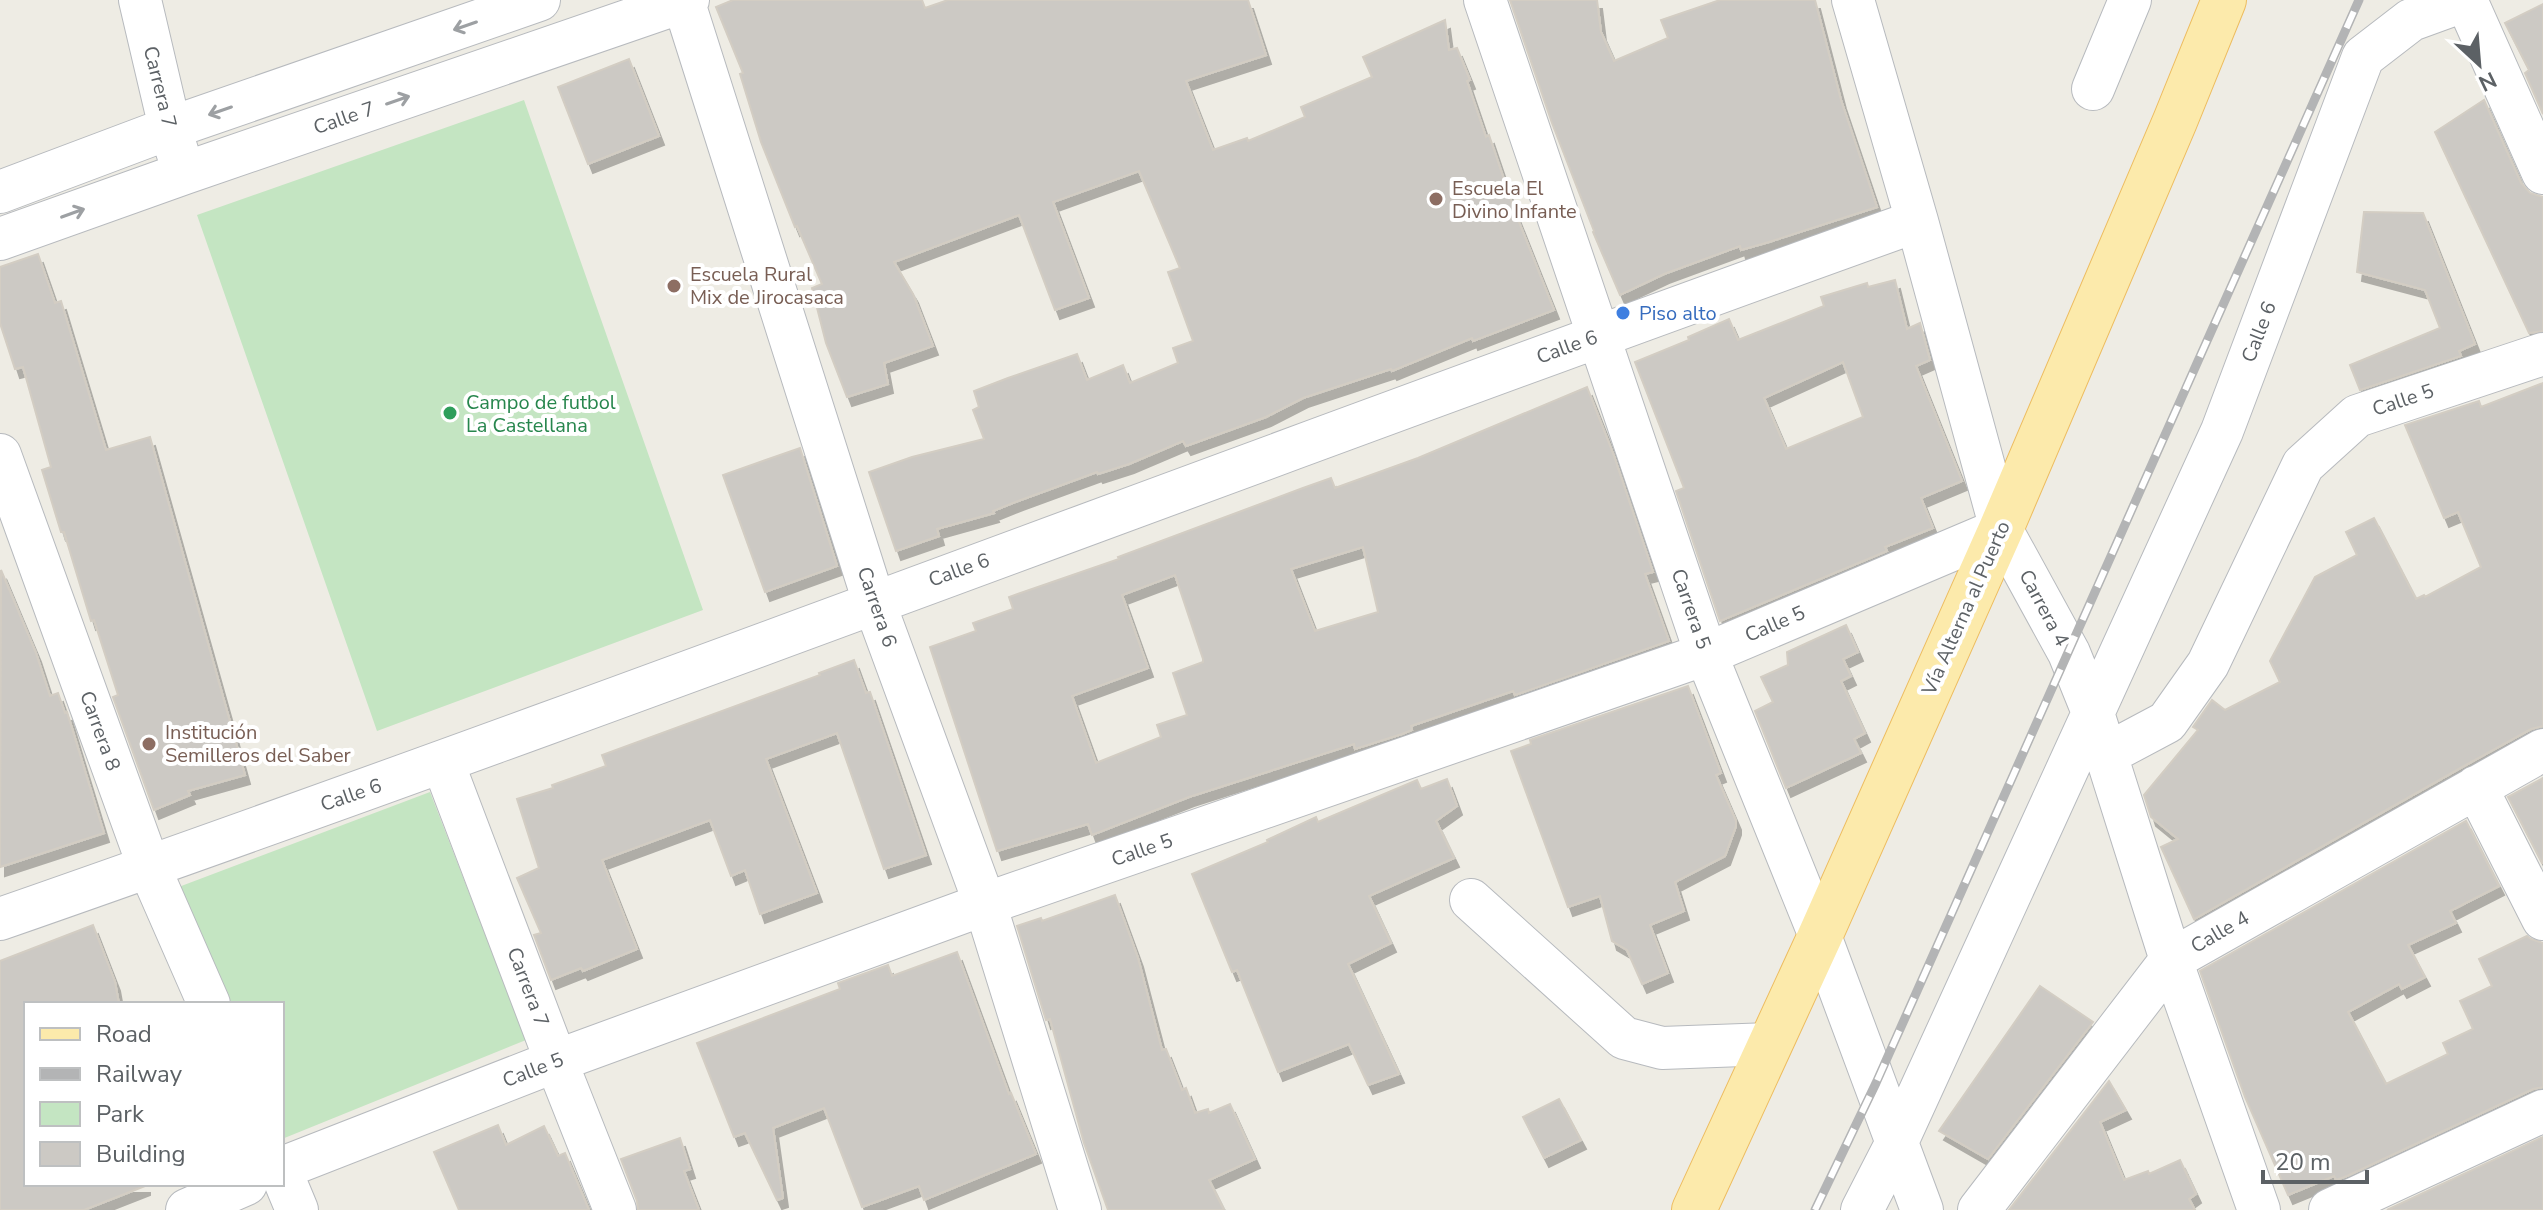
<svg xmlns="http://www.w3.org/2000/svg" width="2543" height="1210" font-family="'Nunito Sans',sans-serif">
  <defs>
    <filter id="shadow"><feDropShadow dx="5" dy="9" stdDeviation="0" flood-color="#0004"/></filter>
  </defs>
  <rect width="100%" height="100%" fill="#eeece4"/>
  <path fill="#c4e5c2" d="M524 100 703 610 377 731 197 215Z
    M430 792 526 1040 282 1139V1004H222L176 888Z"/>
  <path fill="#ccc9c4" stroke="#d3cdc3" stroke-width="2" fill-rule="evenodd" filter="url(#shadow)" d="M733 0H922L925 8 948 0H1248L1266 55 1186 81 1213 150 1247 138 1248 141 1305 117 1301 107 1372 77 1363 57 1445 20 1449 50 1457 48 1470 80 1467 81 1486 137 1489 135 1515 212 1554 310 1473 341 1472 338 1392 371 1391 369 1303 398 1266 417 1186 446 1183 441 1129 464 1098 474 1097 472 1018 501 993 511 994 513 937 529 939 536 896 551 869 472 912 457 984 439 973 410 979 407 974 391 1008 378 1077 354 1087 380 1123 365 1130 383 1178 363 1173 348 1193 341 1168 272 1180 268 1139 171 1053 202 1089 298 1055 310 1019 215 894 262 913 294 933 346 884 363 888 384 847 397 826 343 812 288 822 284 797 226 795 227 761 142 740 74 743 73 716 7Z
    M1510 0H1597L1601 32 1614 61 1668 38 1661 20 1720 0H1815L1841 100 1877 207 1769 242 1741 250 1740 246 1664 274 1620 295 1593 232 1594 231 1552 123Z
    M2543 4V114L2525 73 2529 70 2505 23Z
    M629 59 659 136 588 164 558 87Z
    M2484 100 2521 183 2530 193 2543 197V331L2529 333 2435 132Z
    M2364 212 2423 213 2475 344 2459 351 2461 356 2360 390 2350 365 2440 328 2425 290 2357 272Z
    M38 254 55 303 61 301 106 450 150 437 245 775 188 791 190 795 154 810 113 697 118 695 94 620 91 621 64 532H61L42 470 51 467 23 367 15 369 0 323V267Z
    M1895 280 1907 329 1920 323 1930 360 1916 366 1962 481 1921 498 1933 528 1885 547 1887 551 1720 621 1676 491 1684 488 1635 362 1689 340 1688 337 1729 319 1738 340 1824 306 1821 297 1867 283 1868 287ZM1843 362 1863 417 1786 449 1764 398Z
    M2543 383V726L2531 729 2464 766 2194 919 2161 847 2178 839 2151 817 2144 795 2198 730 2193 727 2212 700 2225 710 2280 682 2270 661 2315 577 2357 555 2346 532 2374 518 2416 599 2424 595 2425 597 2481 567 2458 512 2444 518 2405 425 2479 401 2481 407Z
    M1587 387 1614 456 1653 572 1645 574 1669 641 1515 695 1513 691 1411 726 1412 730 1402 734 1355 749 1354 744 1189 797 1092 835 1088 824 997 851 930 647 976 631 973 623 1013 609 1009 597 1119 559 1118 557 1303 488 1331 478 1335 488 1418 458ZM1363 547 1378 612 1315 631 1291 569ZM1175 575 1203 659V662L1173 673 1187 715 1157 725 1161 737 1096 763 1072 696 1148 668 1122 595Z
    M800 448 837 566 765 592 723 475Z
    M1 570 36 653 50 696 58 693 65 713 67 712 104 833 0 867Z
    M1846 625 1858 652 1843 659 1851 676 1841 681 1865 733 1854 739 1861 753 1786 788 1755 711 1773 702 1761 677 1788 665 1787 652Z
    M854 660 866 693 870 692 926 855 884 869 837 733 766 759 817 893 760 914 745 870 731 876 710 820 602 860 637 949 583 971 581 968 551 980 534 935 541 933 517 878 539 868 517 799 553 788 552 785 606 766 602 755 820 675 819 673Z
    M1688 686 1721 773 1716 775 1736 821V826L1725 856 1675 882 1684 911 1650 925 1668 973 1642 984 1627 950 1612 941 1600 896 1568 907 1511 751 1531 744 1530 740Z
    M2543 778V863H2542L2508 797Z
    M1447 779 1457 806 1436 821 1454 858 1369 896 1391 943 1348 964 1399 1074 1368 1085 1349 1044 1278 1072 1237 970 1232 972 1192 874 1268 842 1267 840 1316 817 1318 822 1417 780 1421 789Z
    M2466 821 2499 886 2450 911 2456 923 2408 945 2425 977 2402 989 2399 984 2348 1012 2386 1084 2448 1054 2443 1043 2473 1029 2460 1001 2492 986 2479 959 2527 936 2531 939 2543 943V1087L2533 1089 2347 1176 2336 1180 2334 1176 2288 1195 2245 1097 2200 971Z
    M1115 895 1138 958 1162 1050 1166 1049 1182 1090 1186 1088 1195 1113 1208 1109 1209 1113 1230 1104 1255 1159 1209 1180 1224 1210H1108L1084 1143 1050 1019 1046 1020 1017 926 1041 918 1042 921Z
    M93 925 115 982 119 1004H26V1184H145V1186L84 1210H0V961Z
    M957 952 1009 1094 1011 1093 1036 1154 924 1200 919 1186 862 1207 824 1108 773 1128 783 1198 777 1200 745 1133 734 1137 697 1043 840 989 838 983 888 965 892 976Z
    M2040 986 2093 1022 1988 1159 1939 1131Z
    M2109 1081 2126 1110 2100 1122 2124 1180 2148 1171 2149 1174 2180 1160 2196 1194 2189 1199 2195 1210H2009Z
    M1559 1099 1581 1140 1544 1158 1523 1117Z
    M498 1125 506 1145 544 1126 558 1156 565 1153 589 1210H459L434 1152Z
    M2543 1137V1210H2387Z
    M680 1138 690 1169 684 1171 699 1210H638L637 1201 621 1159Z"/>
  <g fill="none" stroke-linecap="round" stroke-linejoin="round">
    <g stroke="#b7babe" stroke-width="44">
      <path id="minor" d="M140 0 170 128 178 154
        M683 0 874 602 985 904 1080 1210
        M1485 0 1706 654 1820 936 1922 1210
        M1853 0 1917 221 2001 529 2069 653 2092 710 2171 960 2259 1210
        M2466 0 2543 173
        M2093 89 2130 0
        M0 192 170 128 539 0
        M0 239 185 173 688 0
        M0 455 149 867 209 1004
        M2105 755 2167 722 2208 664 2303 465 2357 416 2543 354
        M443 763 556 1061 615 1210
        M2476 787 2543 919
        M1471 900 1624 1038 1662 1048 1770 1044
        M0 919C642 695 1277 450 1917 221
        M282 1168 556 1061 985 904 1706 654 2001 529
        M282 1174 297 1210
        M187 1210 246 1184
        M1862 1210 1896 1144 2222 431 2363 57 2411 20 2466 0
        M1979 1210 2171 960 2543 750
        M2330 1210 2543 1111"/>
    </g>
    <g stroke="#edbc5f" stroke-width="46">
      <path id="major" d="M1694 1210 1820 936 2001 529 2175 121 2224 0"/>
    </g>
    <use href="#minor" stroke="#fff" stroke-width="42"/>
    <use href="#major" stroke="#fceaab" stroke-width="44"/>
    <g stroke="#b3b4b5" stroke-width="9">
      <path id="rail" d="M1815 1210 1876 1083 2359 0"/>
    </g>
    <use href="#rail" stroke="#fff" stroke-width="6" stroke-dasharray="18" stroke-linecap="butt"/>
  </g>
  <defs><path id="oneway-shaft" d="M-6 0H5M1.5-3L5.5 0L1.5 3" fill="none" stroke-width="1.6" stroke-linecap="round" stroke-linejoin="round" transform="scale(2)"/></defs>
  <g stroke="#9da0a3">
    <use href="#oneway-shaft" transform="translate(465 26) rotate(161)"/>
    <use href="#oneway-shaft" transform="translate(398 100) rotate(-19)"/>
    <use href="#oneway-shaft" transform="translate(220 111) rotate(161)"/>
    <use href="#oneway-shaft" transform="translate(73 213) rotate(-20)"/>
  </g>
  <g fill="#8d6e63" stroke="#fff" stroke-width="3">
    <circle cx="1436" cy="199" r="8"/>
    <circle cx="674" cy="286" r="8"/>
    <circle cx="149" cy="744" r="8"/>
  </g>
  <circle fill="#3f7fe0" stroke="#fff" stroke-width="3" cx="1623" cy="313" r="8"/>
  <circle fill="#2e9e5b" stroke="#fff" stroke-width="3" cx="450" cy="413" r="8"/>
  <g text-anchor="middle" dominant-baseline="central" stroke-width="8" stroke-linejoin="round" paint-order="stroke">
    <g font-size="20" fill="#5c6165" stroke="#fff">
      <text transform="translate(160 87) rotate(76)">Carrera 7</text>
      <text transform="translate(344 118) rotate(-19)">Calle 7</text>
      <text transform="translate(2259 332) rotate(-69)">Calle 6</text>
      <text transform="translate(1567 347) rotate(-20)">Calle 6</text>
      <text transform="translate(2403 400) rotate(-18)">Calle 5</text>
      <text transform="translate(959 570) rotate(-20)">Calle 6</text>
      <text transform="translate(877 607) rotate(71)">Carrera 6</text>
      <text transform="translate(1966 608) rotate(-66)">Vía Alterna al Puerto</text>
      <text transform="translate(2044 608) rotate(62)">Carrera 4</text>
      <text transform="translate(1691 609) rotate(71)">Carrera 5</text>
      <text transform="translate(1775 624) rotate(-23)">Calle 5</text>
      <text transform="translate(100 731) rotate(70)">Carrera 8</text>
      <text transform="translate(351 795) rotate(-19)">Calle 6</text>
      <text transform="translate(1142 850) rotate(-19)">Calle 5</text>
      <text transform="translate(2220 932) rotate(-30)">Calle 4</text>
      <text transform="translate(528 987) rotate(69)">Carrera 7</text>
      <text transform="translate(533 1070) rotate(-21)">Calle 5</text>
    </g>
    <g font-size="20" fill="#785e54" stroke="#fff" text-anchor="start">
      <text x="1452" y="188">Escuela El<tspan x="1452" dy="23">Divino Infante</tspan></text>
      <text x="690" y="274">Escuela Rural<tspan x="690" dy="23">Mix de Jirocasaca</tspan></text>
      <text x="165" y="732">Institución<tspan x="165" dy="23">Semilleros del Saber</tspan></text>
    </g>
    <g font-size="20" fill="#366cbe" stroke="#fff" text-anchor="start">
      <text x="1639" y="313">Piso alto</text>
    </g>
    <g font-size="20" fill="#27864d" stroke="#fff" text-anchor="start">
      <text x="466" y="402">Campo de futbol<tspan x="466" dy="23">La Castellana</tspan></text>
    </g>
  </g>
  <rect x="24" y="1002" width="260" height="184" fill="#ffffff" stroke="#bec0c1" stroke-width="2"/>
  <rect x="40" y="1028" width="40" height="12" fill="#fceaab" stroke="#bec0c1" stroke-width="2"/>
  <text x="96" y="1042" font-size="24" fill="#5c6165">Road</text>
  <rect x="40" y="1068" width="40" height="12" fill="#b3b4b5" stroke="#bec0c1" stroke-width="2"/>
  <text x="96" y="1082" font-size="24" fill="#5c6165">Railway</text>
  <rect x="40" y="1102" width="40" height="24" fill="#c4e5c2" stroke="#bec0c1" stroke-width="2"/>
  <text x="96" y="1122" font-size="24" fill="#5c6165">Park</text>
  <rect x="40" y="1142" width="40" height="24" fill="#ccc9c4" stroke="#bec0c1" stroke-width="2"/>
  <text x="96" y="1162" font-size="24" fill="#5c6165">Building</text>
  <g transform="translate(2479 64) rotate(154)" stroke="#ffffff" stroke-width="6" paint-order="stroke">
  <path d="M0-6L14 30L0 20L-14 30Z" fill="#5c6165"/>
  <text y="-12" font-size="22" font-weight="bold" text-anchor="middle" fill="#5c6165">N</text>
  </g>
  <path d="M2263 1170v12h104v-12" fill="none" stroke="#5c6165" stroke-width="4"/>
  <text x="2275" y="1170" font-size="24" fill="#5c6165" stroke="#ffffff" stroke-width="6" paint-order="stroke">20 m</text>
</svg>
